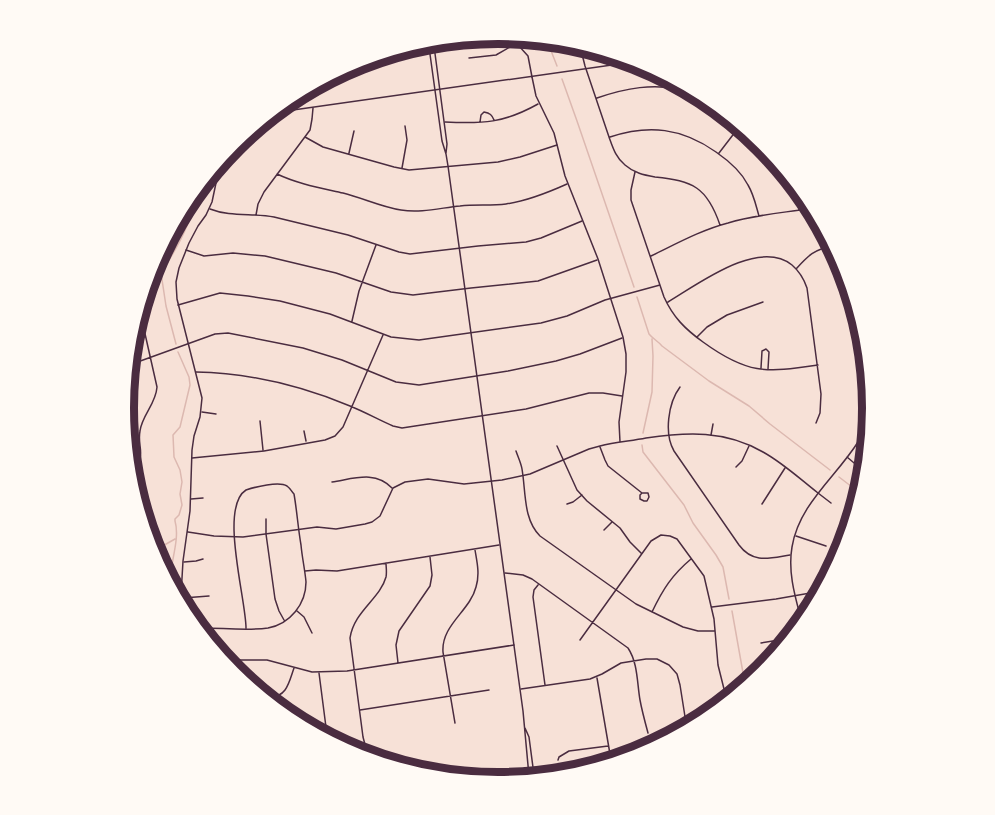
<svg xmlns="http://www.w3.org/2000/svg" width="995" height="815" font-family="'DM Sans',sans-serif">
  <rect width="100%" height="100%" fill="#f7e1d7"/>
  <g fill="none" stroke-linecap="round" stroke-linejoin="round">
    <path stroke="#dcb8b0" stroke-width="1.5" d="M548 43 557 66
      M562 79 577 121 634 287
      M637 297 649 334C653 339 658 341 662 346L709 381 749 406 770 424 830 470
      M176 344 166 306 161 273C172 256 192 224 193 203
      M643 433 652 392 653 356 652 339
      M642 445 643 452 684 505 693 523 716 555 723 567 729 599
      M839 477 856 490
      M152 552 175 539
      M170 579C171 561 180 538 175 521V519L179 515 182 505 180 494 182 482 180 470 174 457 173 435 180 427 190 385 189 377 178 352
      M732 611 745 684"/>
    <path stroke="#4a2c40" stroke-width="1.5" d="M509 35 528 56 532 77
      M581 50 585 66 609 137C613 148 616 158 625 165 634 173 644 175 655 177 693 181 707 187 720 225
      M469 58 496 55 517 43
      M597 98C626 88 653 83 684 90
      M445 122C483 124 504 123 538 104
      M480 122 481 115 484 112C490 113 492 115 494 120
      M305 137 323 147 394 167 409 170 498 162 520 157 557 145
      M610 137C649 124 682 128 716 152 729 161 741 171 748 185 754 195 756 206 759 216
      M229 148 237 147
      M349 153 354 131
      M719 153 739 127
      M402 168 407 140 405 126
      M635 172 631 190V200L664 297C673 317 685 329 703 342 747 374 765 373 818 365
      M277 174C298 184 321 188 343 193 363 198 381 207 401 210 421 213 440 208 460 206 475 204 491 206 506 204 527 201 547 193 567 184
      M796 193 799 209
      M210 209C230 217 253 213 274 217L348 235 399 252 410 254 478 246 526 242 541 238 582 221
      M256 215 258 204 264 192 310 130 312 119 313 108
      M186 250 204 256 233 253 265 256 336 273 391 292 413 295 471 288 538 281 597 260
      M651 256C676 244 701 230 728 223 753 215 781 213 807 209
      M796 269C807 257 815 248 832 247
      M668 302C697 285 758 238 792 265 799 271 804 279 807 288L821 394 820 413 816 423
      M178 305 220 293 248 296 280 301 330 314 391 337 419 340 541 323 567 316 605 300 660 285
      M352 321 359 291 376 245
      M697 337 707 327 727 315 763 302
      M132 364 215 334 228 333 303 348 342 360 396 382 419 385 508 371 556 361 580 354 622 338
      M761 368 762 351 766 349 769 352 768 369
      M196 372C249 373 302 386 350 406 365 412 379 420 393 426L402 428 526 409 589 393H603L622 396
      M680 387C668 403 664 434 674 451L739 545C753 564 770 558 790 555
      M202 412 216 414
      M260 421 263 450
      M304 431 306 441
      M711 435 713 424
      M557 446 577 490 587 501 620 528 630 542 641 553
      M600 447 605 460 608 466 642 493H648L649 497 647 501H644L640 499V495L642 493
      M516 451C518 457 521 463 522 469 526 492 523 519 540 536L636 604 683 627 698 631H714
      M192 458 264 451 325 440 335 436 343 427 383 335
      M135 467C146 454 137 446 140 431 142 415 156 404 157 387L141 316
      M736 467 742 461 749 446
      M332 482C353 479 375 470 392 488
      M818 493 831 503
      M191 499 203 498
      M567 504 573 502 582 495
      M762 504 785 468
      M266 519V534L275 599 279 611 284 620
      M604 530 612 522
      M796 536 826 546
      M184 562 196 561 203 559
      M305 571 316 570 337 571 499 545
      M505 573 523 575 532 579 628 648C638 663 637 683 640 700 642 711 645 722 648 733
      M538 585 534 590 533 597 545 685
      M183 598 209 596
      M712 607 776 599 816 592
      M297 611 304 617 312 633
      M652 612C663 589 672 575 691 559
      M203 628C222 628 249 631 268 628 290 624 306 604 306 582 305 570 302 557 301 545 298 528 297 511 294 494 291 491 291 489 287 486 279 481 255 487 246 490 219 507 246 599 246 628
      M580 640 651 541 661 535 670 536 677 539 704 576 714 619 718 665 726 697
      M761 643 785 639
      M224 660H267L312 672 347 671 514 645
      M231 661V669
      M398 663 396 645 399 631 430 586 432 575 430 557
      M319 673 327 735
      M597 678 611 760
      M521 689 590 679 602 674 621 663 646 659H657L669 665 677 674 680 685 686 723
      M270 697C287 697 289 682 294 668
      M360 710 489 690
      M455 723 443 652C441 625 470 611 476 587 480 574 477 562 475 550
      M368 756 363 737 350 638C354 611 380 599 386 577 387 572 386 567 386 563
      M558 760 559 757 569 751 608 746"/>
    <path stroke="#4a2c40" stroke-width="1.5" d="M532 77 536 96 554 133 565 176 598 259 623 337 626 354V372L619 422 620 442
      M279 112 640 61
      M847 457 860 468
      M188 532 214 536 243 537 317 527 336 529 365 524 372 522 380 516 393 488 405 482 428 479 464 484 502 480 530 474 589 449 600 446C615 442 631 441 646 438 687 432 725 430 763 452 783 463 800 479 818 493
      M181 595 183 561 190 511 192 450 194 436 200 417 202 398 177 299 176 282 179 268 189 243 198 226 206 215 212 202 216 183V167
      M800 615C794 593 788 570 792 547 799 504 836 477 858 442 865 429 868 416 871 402"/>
    <path stroke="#4a2c40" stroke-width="1.5" d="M434 46 447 144 446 153
      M429 47 442 141 446 154 448 166 523 711 529 776
      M525 728 529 737 534 775"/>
  </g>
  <path d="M0 0H995V815H0ZM134 408a364 364 0 1 1 728 0a364 364 0 1 1-728 0Z" fill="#fffaf5" fill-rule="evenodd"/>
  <path fill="none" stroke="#4a2c40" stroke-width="8" d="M134 408a364 364 0 1 1 728 0a364 364 0 1 1-728 0Z"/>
</svg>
